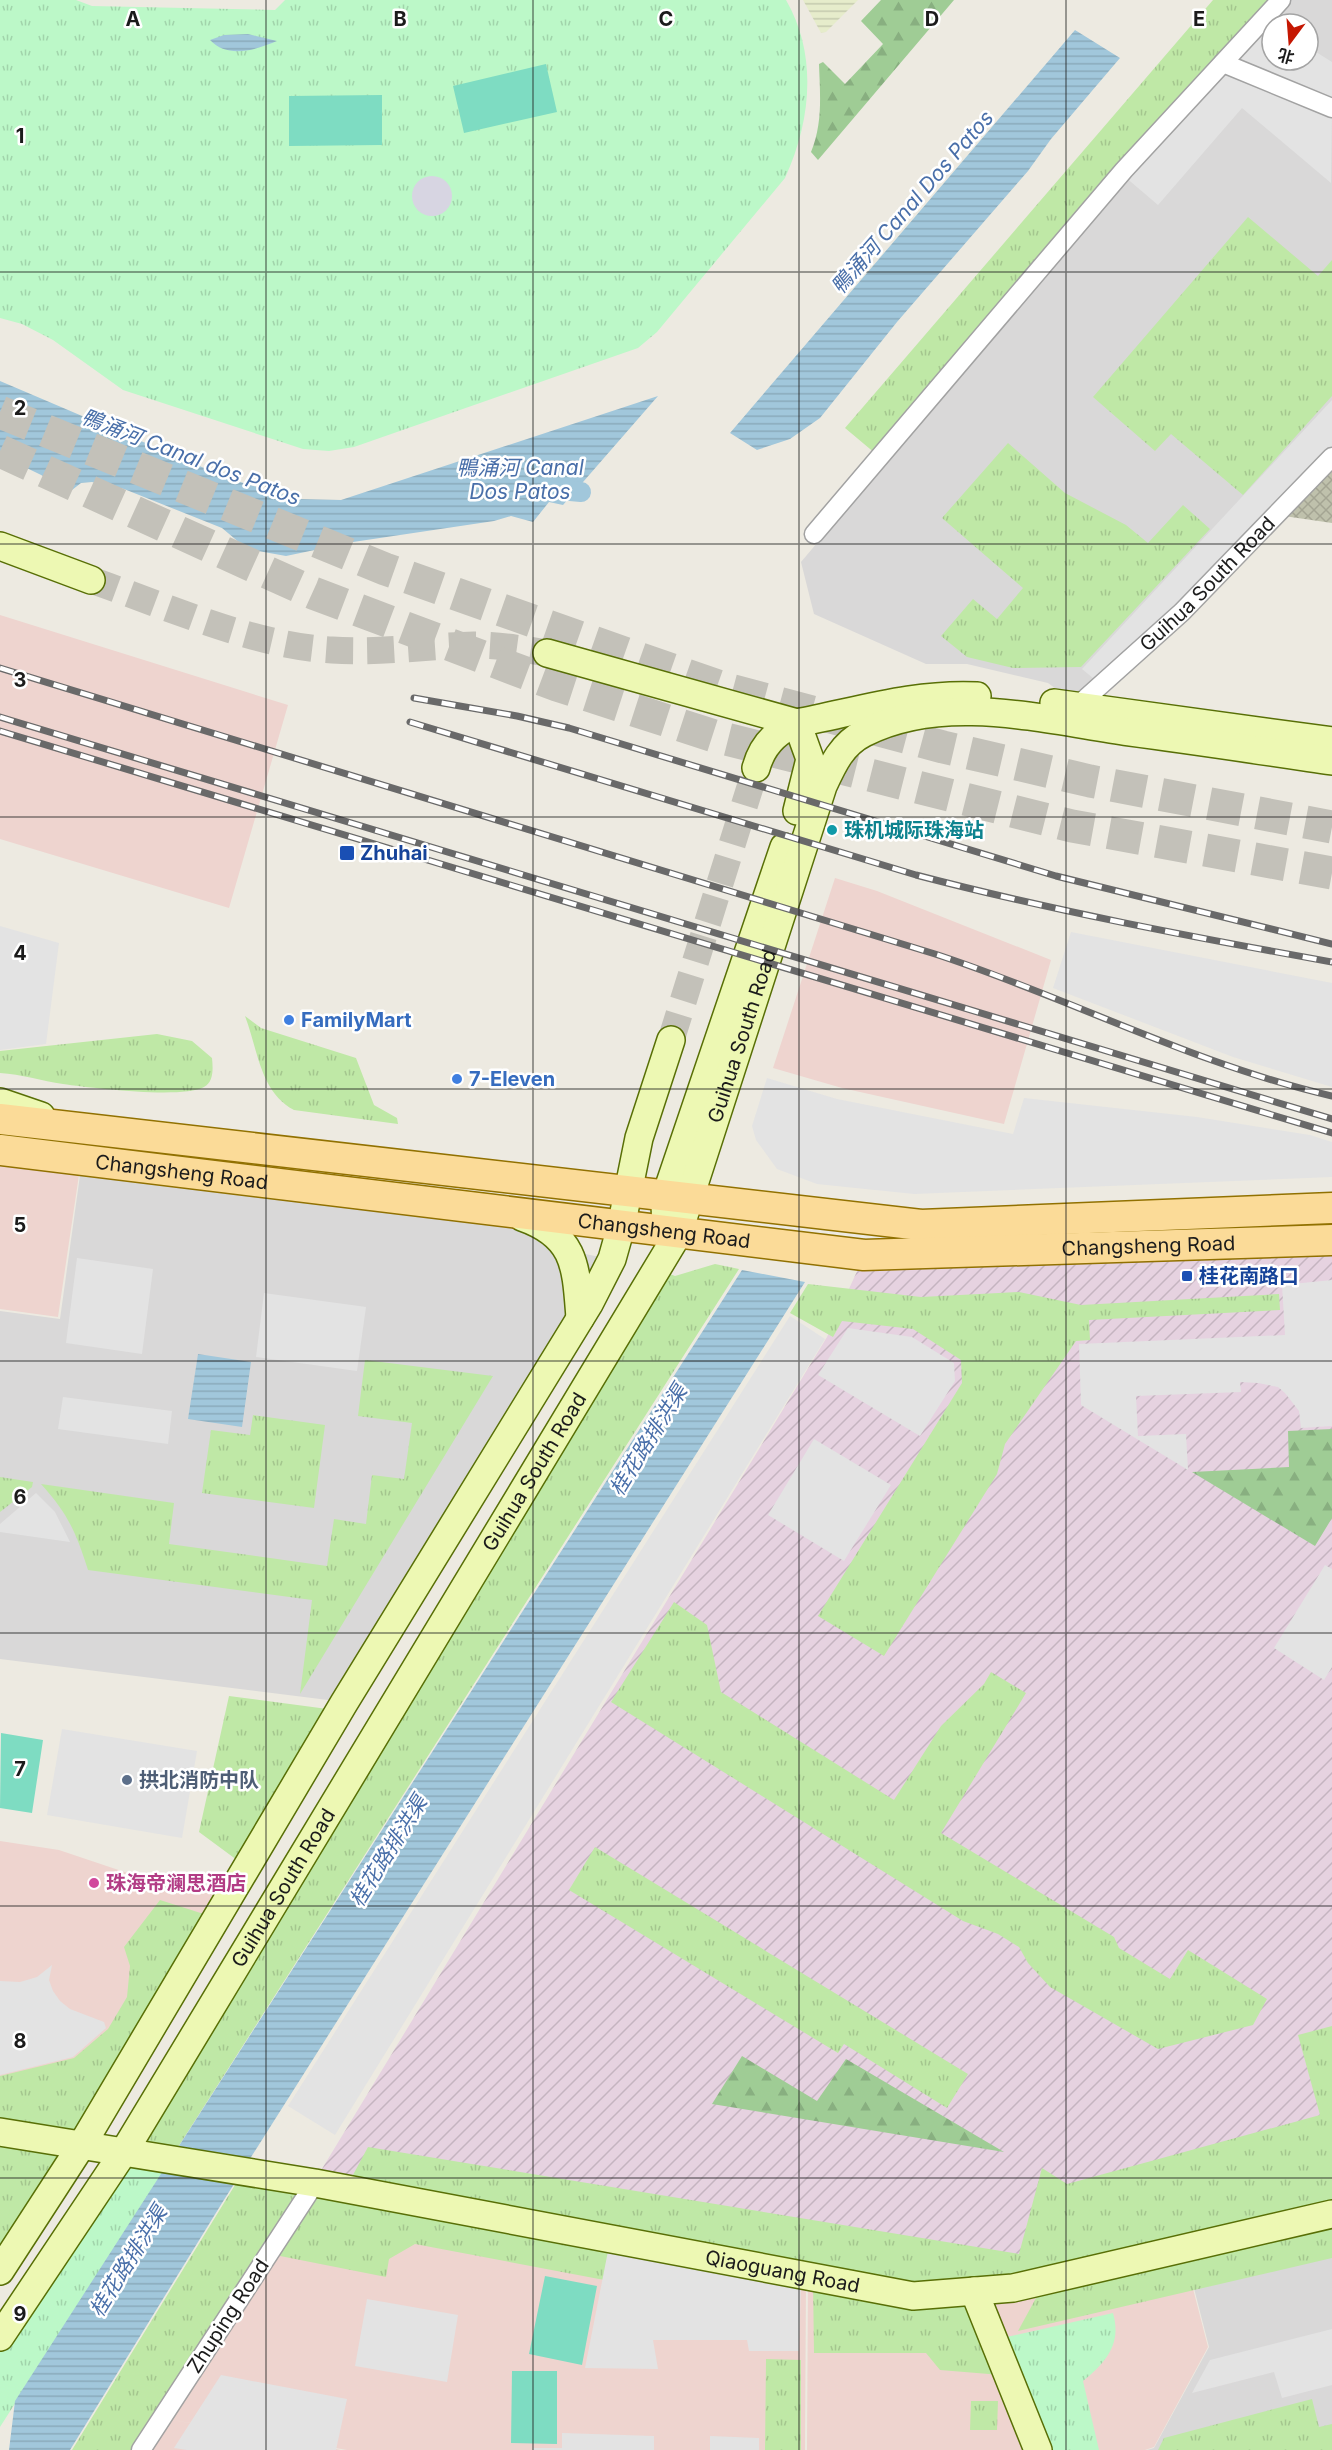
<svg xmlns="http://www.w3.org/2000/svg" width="1332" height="2450" font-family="Inter,'Noto Sans SC',sans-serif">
  <defs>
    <pattern id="industrial-furrows" width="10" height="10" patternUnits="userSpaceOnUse" patternTransform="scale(1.5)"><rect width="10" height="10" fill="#e6d2e0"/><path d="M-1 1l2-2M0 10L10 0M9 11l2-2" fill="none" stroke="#c5b4c0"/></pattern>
    <pattern id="construction-cross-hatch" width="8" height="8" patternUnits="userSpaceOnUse" patternTransform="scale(1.5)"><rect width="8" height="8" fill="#bfc1ac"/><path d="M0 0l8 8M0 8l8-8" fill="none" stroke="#a4a593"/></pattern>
    <pattern id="farmland-rules" width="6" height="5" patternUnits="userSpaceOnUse" patternTransform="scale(1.5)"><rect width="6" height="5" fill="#e6eccb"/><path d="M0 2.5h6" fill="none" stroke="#c5caae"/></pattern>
    <pattern id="grass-tufts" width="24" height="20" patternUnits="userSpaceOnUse" patternTransform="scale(1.5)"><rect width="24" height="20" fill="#bfe8a6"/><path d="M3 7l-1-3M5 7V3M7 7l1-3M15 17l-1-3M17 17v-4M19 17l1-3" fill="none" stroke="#a4c68e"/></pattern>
    <pattern id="forest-firs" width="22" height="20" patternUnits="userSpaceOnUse" patternTransform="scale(1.5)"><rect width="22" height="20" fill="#9fcc95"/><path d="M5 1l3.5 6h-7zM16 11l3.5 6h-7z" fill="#88af80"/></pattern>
    <pattern id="park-tufts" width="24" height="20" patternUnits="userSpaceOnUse" patternTransform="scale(1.5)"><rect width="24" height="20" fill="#bcf8c8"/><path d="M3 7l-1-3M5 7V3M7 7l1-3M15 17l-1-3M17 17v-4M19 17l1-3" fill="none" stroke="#a1d4ab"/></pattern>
    <pattern id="water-rules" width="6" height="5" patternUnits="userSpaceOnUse" patternTransform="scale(1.5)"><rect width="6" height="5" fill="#a1c7db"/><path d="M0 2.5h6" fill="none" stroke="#8aaabb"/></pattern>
  </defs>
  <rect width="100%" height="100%" fill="#edeae1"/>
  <path fill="#d9d8d8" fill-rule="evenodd" d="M1281 0H1332V457L1078 705 1048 683 967 664H926L814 614 801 562 1223 63ZM1272 24H1308V60H1272Z
    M82 1161 559 1220 568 1239 585 1254 610 1259 344 1702 0 1659V1311L60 1319Z
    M1332 2215V2450H1147L1154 2448 1209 2347 1184 2249Z"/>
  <path fill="#eed4cf" d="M0 615 288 705 229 908 0 839Z
    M835 878 877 891 1051 960 1004 1124 842 1088 773 1068Z
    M81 1161 58 1317 0 1309V1162Z
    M0 1841 59 1850 184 1892 198 1889 231 1893 82 2142 0 2131Z
    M316 2184 806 2278 805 2450H347L167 2419 341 2450H143Z
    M1183 2250 1208 2347 1154 2447 1145 2450H1040L976 2292Z
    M808 2277 974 2292 1038 2450H807Z"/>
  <path fill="url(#industrial-furrows)" d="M1332 1241V2214L1013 2287 314 2182 827 1337 864 1256Z"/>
  <path fill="url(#construction-cross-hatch)" d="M1332 457V523L1277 515Z"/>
  <path fill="url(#farmland-rules)" d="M803 0H858L826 32 821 33Z"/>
  <path fill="url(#grass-tufts)" d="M1213 0H1279L876 454 845 428Z
    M1248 217 1318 276 1332 260V396L1243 495 1171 434 1155 451 1093 397Z
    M1008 443 1065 493 1126 525 1148 543 1183 505 1210 529 1081 667 1013 668 967 657 941 636 973 599 997 619 1023 588 942 518Z
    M245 1016 261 1028 356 1058 374 1105 397 1118 398 1124 294 1110C260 1092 258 1050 245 1016Z
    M157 1034 192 1041 212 1058C213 1068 214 1082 204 1087 182 1099 92 1088 63 1084 42 1081 21 1074 0 1073V1051Z
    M715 1264 739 1269 173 2155 130 2148 660 1270 675 1276Z
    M808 1284 921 1297 1019 1292 1081 1305 1279 1294 1280 1310 1089 1320 1090 1340 1076 1341 1005 1444 997 1474 884 1656 818 1616 962 1383 961 1360 913 1329 842 1321 833 1337 790 1313Z
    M365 1360 493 1376 300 1694 312 1600 88 1570C76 1532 68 1514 41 1484L174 1503 169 1544 327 1566 334 1519 366 1524 372 1475 404 1479 412 1423 358 1416Z
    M253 1415 325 1425 314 1508 202 1493 211 1430 250 1435Z
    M0 1477 33 1482 32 1487 0 1512Z
    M674 1602 707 1625 721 1692 894 1800 941 1726 984 1684 991 1672 1026 1693 941 1833 1114 1937 1119 1948 1170 1979 1188 1950 1267 1999 1253 2025 1158 2049 1050 1987 1028 1963 1019 1947 998 1934 963 1921 611 1702Z
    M229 1696 335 1710 241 1863 199 1832Z
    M595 1847 968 2074 947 2108 844 2044 838 2053 569 1890Z
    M160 1900 210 1916 81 2139 0 2127V2076L74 2058 108 2029 127 1997 130 1966 124 1947Z
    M1332 2026V2212L1014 2285 914 2293 347 2186 368 2147 1019 2254 1042 2168 1067 2184 1320 2115 1298 2035Z
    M0 2135 77 2147 0 2262Z
    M243 2172 312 2184 139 2450H72Z
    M318 2187 784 2277 779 2307 599 2279 415 2244 389 2259 386 2277 275 2255Z
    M1332 2219V2258L1018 2331 1042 2287Z
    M813 2282 970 2296 1001 2375 940 2370 926 2353H814Z
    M766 2359 801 2360V2450H765Z
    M1312 2399 1319 2427 1332 2424V2450H1158L1164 2438Z
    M971 2401H998L997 2430H970Z"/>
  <path fill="url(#forest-firs)" d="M881 0H954L818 160 811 152C823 123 820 94 819 64L823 62 845 84 883 44 861 21Z
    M1332 1429V1518L1315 1546 1192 1472 1289 1467 1288 1431Z
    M742 2056 817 2101 846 2059 1004 2152 712 2104Z"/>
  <path fill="url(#park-tufts)" d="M0 0H76L92 6 275 10 285 0H786C818 55 811 122 785 178L657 332 638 348 354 447 329 451 303 449 123 390 53 340 22 324 0 318Z
    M126 2152 171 2160 0 2427V2341Z
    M1113 2313C1122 2344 1106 2362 1083 2381L1099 2450H1044L998 2339Z"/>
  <path fill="#7edcc2" d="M546 64 557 112 464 133 453 86Z
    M382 95V145L289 146V96Z
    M1 1733 43 1740 32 1813 0 1808Z
    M545 2276 597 2286 582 2365 529 2354Z
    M512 2371H557V2444L511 2443Z"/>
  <path fill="#e3e3e3" d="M1270 23 1272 60H1308V47L1332 62V104L1230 61Z
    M1225 68 1332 112 1331 183 1242 108 1158 205 1124 176Z
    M1332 400V449L1099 683 1082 669Z
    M0 926 59 943 46 1044 0 1050Z
    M1071 932 1332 983V1087L1233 1057 1053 988Z
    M767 1078 837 1099 1013 1134 1024 1098 1197 1117 1310 1135 1332 1142V1177L914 1194 817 1184 777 1169 756 1140 752 1126Z
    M77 1258 153 1269 142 1354 66 1343Z
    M1332 1280V1426L1301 1428 1299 1411 1285 1393 1278 1387 1258 1383 1240 1382 1241 1392 1136 1396 1138 1436 1186 1434 1188 1470 1081 1405 1079 1344 1285 1335 1282 1285Z
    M264 1293 366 1307 357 1371 256 1357Z
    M790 1316 825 1339 335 2135 288 2106Z
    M848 1328 912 1337 954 1363 955 1381 920 1436 818 1375Z
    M63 1397 172 1411 168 1444 58 1429Z
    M814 1439 891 1485 844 1561 768 1515Z
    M36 1493 55 1512 70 1542 0 1532V1524Z
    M1325 1565 1332 1569V1667L1324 1680 1274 1648Z
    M62 1729 197 1751 182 1838 47 1815Z
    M52 1965 49 1980 53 1991 60 2001 70 2009 104 2022 106 2028 73 2057 0 2075V1981L20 1982 37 1977Z
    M609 2246 801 2283 799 2351H749L747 2340H653L658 2369 585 2368Z
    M367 2299 458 2315 447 2382 355 2366Z
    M1332 2329V2385L1282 2398 1274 2372 1192 2393 1210 2360Z
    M221 2375 347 2399 336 2450H187L174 2448Z
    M562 2433 654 2436V2450H533V2448H562Z
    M710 2436 759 2438V2450H710Z"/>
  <path fill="#d7d5e2" d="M412 196a20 20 0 1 1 40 0a20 20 0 1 1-40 0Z"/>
  <path fill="url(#water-rules)" d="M1075 30 1120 58 1051 139 1028 171 897 322 820 418 790 439 757 450 730 433Z
    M248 34 277 41C255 50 228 59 210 40L224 35Z
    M0 381 230 479 298 499 341 500 658 396 563 505 549 502 533 522 511 516 494 521 353 542 286 556 247 549 222 528 124 489 92 482 81 483 72 490 0 455Z
    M742 1270 805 1282 222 2203 70 2450H9L15 2401Z
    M198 1354 251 1362 242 1427 188 1419Z"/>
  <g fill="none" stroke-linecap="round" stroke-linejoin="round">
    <path stroke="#a1c7db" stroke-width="20" d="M549 489 581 492"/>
    <path stroke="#c3c1b9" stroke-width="27" stroke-dasharray="27 14" stroke-linecap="butt" d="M91 580C166 606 254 646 332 650 380 653 427 646 474 645 499 645 523 649 547 653
      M671 1040 756 768"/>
    <path stroke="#c3c1b9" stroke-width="33" stroke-dasharray="33 16" stroke-linecap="butt" d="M0 412 385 569 726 689 943 747 1090 781 1332 827
      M0 451 313 593 557 685 714 736 1072 826 1332 873"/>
    <g stroke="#a2a2a2" stroke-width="21">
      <g id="street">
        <path d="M1223 63 1332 108"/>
        <path d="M814 534 1124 170 1281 0"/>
        <path id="s1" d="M1074 709 1182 612 1332 457"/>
        <path d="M141 2450 315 2183"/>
      </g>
    </g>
    <g stroke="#586f06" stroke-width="30">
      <g id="secondary">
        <path d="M0 546 91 580"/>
        <path d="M547 653 797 723 802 728"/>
        <path d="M1054 703 1332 741"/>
        <path d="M756 768C762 746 776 731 797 723 859 711 913 693 977 696"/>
        <path d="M797 811 810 759 797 723"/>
        <path d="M0 1102 41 1116"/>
        <path d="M522 1217C576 1236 576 1266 580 1318"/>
        <path d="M678 1234C664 1225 664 1211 666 1195L784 847"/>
        <path id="s2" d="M0 2132 315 2183 913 2296 1013 2288 1332 2214"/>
        <path d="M0 2271 83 2143 344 1703 589 1304 612 1259 621 1227 639 1138 671 1040"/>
        <path d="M974 2291 1038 2450"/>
        <path id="s3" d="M0 2337 125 2150 678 1234 823 786C833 764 842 744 864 733 944 692 1045 720 1129 732 1197 741 1264 751 1332 761"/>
      </g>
    </g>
    <g stroke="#917101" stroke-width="33">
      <g id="primary">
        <path d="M0 1119 921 1225 1332 1208"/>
        <path id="s4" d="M0 1150 864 1255 1332 1240"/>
      </g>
    </g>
    <use href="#street" stroke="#fff" stroke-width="18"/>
    <use href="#secondary" stroke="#edf8b3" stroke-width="27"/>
    <use href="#primary" stroke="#fbdb98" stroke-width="30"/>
    <g stroke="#696969" stroke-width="7">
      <path id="rail" d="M0 668 935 954C1068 997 1195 1065 1332 1096
        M414 698 517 716 569 728 1056 876 1332 944
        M0 717 1332 1119
        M410 722 916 875C1054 911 1192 937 1332 962
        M0 731 1332 1133"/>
    </g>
    <use href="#rail" stroke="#fff" stroke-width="4.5" stroke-dasharray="14" stroke-linecap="butt"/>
  </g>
  <path fill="none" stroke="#1b1b1b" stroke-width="1.5" stroke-opacity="0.55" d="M266 0V2450M533 0V2450M799 0V2450M1066 0V2450M0 272H1332M0 544H1332M0 817H1332M0 1089H1332M0 1361H1332M0 1633H1332M0 1906H1332M0 2178H1332"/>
  <circle fill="#0f9aa8" stroke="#fff" stroke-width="2" cx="832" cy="830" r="6"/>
  <g fill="#1a4fb4" stroke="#fff" stroke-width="2">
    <rect x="339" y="845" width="16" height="16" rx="3"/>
    <rect x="1181" y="1270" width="12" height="12" rx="3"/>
  </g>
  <g fill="#3f7fe0" stroke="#fff" stroke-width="2">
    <circle cx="289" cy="1020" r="6"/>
    <circle cx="457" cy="1079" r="6"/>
  </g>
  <circle fill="#5c6f8a" stroke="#fff" stroke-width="2" cx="127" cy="1780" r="6"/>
  <circle fill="#d1479c" stroke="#fff" stroke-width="2" cx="94" cy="1883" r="6"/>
  <g text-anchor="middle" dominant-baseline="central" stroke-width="5" stroke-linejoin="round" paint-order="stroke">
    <g font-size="20" fill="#1b1b1b" stroke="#fff">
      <text stroke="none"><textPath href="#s1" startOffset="183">Guihua South Road</textPath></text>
      <text stroke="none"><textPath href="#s3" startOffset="1503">Guihua South Road</textPath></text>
      <text stroke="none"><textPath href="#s4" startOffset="183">Changsheng Road</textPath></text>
      <text stroke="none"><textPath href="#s4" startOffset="669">Changsheng Road</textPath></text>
      <text stroke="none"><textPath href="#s4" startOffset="1155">Changsheng Road</textPath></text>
      <text stroke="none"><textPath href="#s3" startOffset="1017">Guihua South Road</textPath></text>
      <text stroke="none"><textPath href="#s3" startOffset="531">Guihua South Road</textPath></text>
      <text stroke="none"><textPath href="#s2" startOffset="795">Qiaoguang Road</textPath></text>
      <text transform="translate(228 2316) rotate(-57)">Zhuping Road</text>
    </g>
    <g font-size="20" font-weight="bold" fill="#0d838f" stroke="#fff" text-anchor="start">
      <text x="844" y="830">珠机城际珠海站</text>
    </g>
    <g font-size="20" font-weight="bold" fill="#164399" stroke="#fff" text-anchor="start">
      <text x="360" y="853">Zhuhai</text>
      <text x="1199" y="1276">桂花南路口</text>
    </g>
    <g font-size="20" font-weight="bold" fill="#366cbe" stroke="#fff" text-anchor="start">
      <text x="301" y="1020">FamilyMart</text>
      <text x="469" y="1079">7-Eleven</text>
    </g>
    <g font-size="20" font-weight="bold" fill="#4e5e75" stroke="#fff" text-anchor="start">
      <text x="139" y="1780">拱北消防中队</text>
    </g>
    <g font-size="20" font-weight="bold" fill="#b23c85" stroke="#fff" text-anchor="start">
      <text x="106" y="1883">珠海帝澜思酒店</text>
    </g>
    <g font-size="21" font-style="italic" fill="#496fa9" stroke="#fff">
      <text transform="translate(912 202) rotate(-49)">鴨涌河 Canal Dos Patos</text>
      <text transform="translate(191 457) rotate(21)">鴨涌河 Canal dos Patos</text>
      <text x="520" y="467">鴨涌河 Canal<tspan x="520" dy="24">Dos Patos</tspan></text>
      <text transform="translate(648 1440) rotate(-58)">桂花路排洪渠</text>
      <text transform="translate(388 1851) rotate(-58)">桂花路排洪渠</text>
      <text transform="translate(128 2261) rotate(-58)">桂花路排洪渠</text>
    </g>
  </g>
  <g font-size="20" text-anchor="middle" font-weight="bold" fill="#1b1b1b" stroke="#fff" stroke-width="5" stroke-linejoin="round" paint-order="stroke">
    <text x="133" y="26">A</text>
    <text x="400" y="26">B</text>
    <text x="666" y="26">C</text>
    <text x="932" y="26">D</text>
    <text x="1199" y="26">E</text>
    <text x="20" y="143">1</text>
    <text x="20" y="415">2</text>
    <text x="20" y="687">3</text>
    <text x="20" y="960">4</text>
    <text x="20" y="1232">5</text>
    <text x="20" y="1504">6</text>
    <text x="20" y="1776">7</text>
    <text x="20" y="2048">8</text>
    <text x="20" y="2321">9</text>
  </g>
  <g transform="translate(1290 42) rotate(196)"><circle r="28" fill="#ffffff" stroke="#a4a4a4" stroke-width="1.5"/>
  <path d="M0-4.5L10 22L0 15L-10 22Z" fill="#c51702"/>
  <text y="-9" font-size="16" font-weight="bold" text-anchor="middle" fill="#1b1b1b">北</text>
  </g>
</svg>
